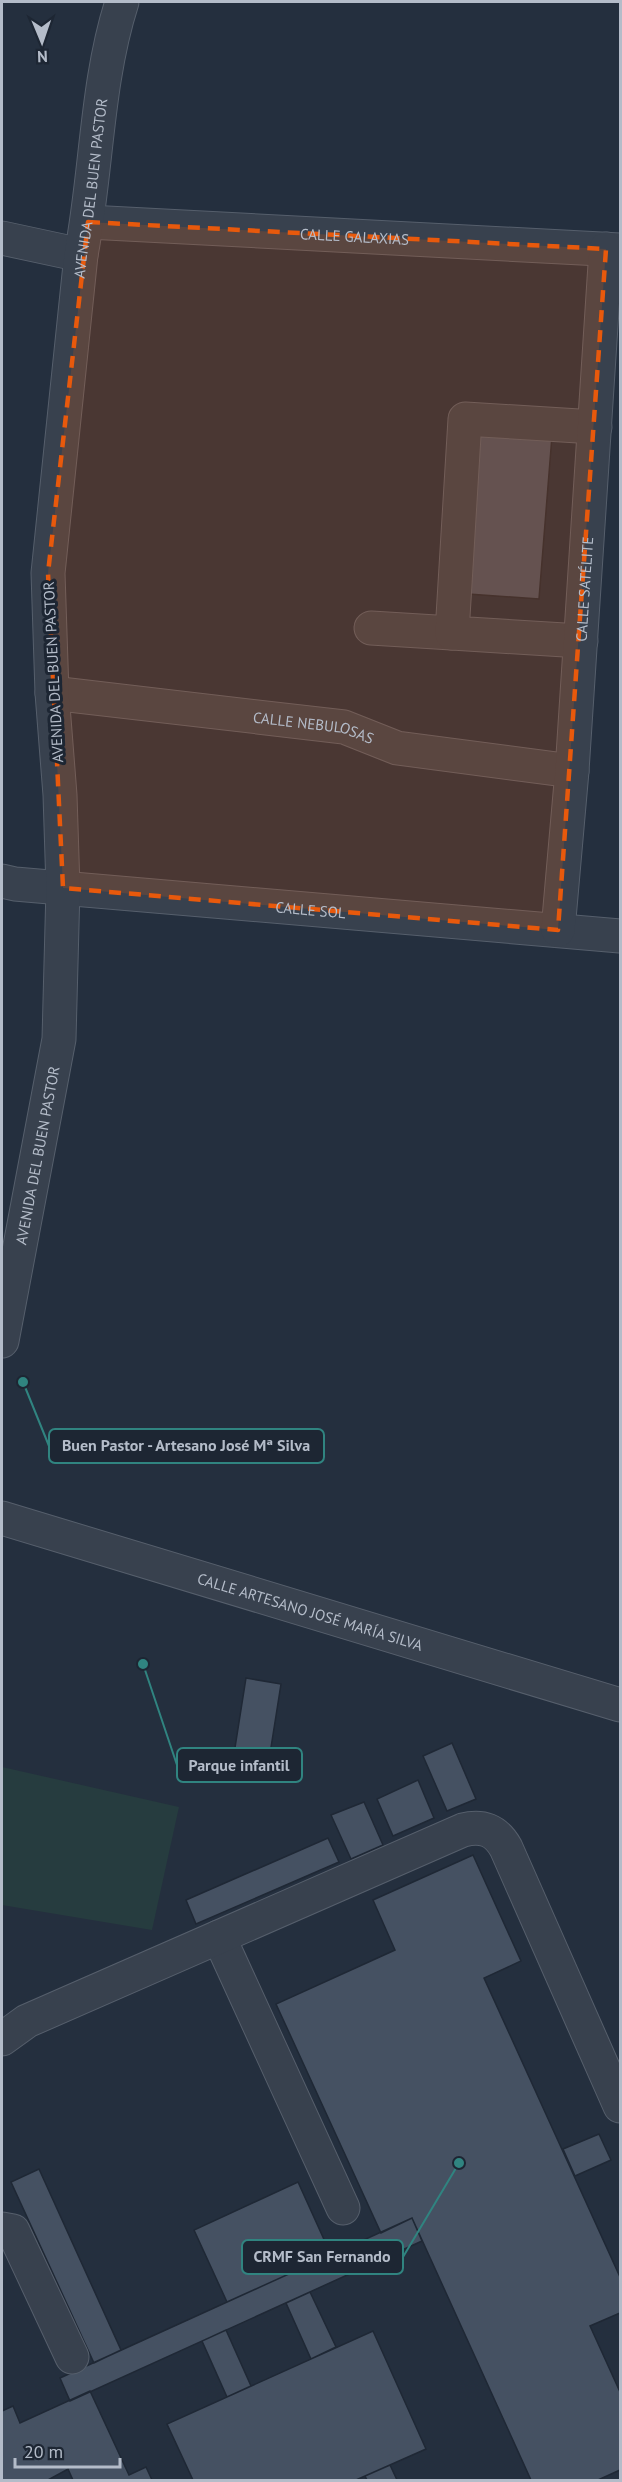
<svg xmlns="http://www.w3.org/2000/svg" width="622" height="2482" font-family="'PT Sans',sans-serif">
  <rect width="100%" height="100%" fill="#242f3e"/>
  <path fill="#263c3f" d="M2 1767 179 1807 152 1930 2 1905Z"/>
  <path fill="#455162" stroke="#1f2835" stroke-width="1.5" d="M480 430 552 436 539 599 468 594Z
    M246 1678 281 1684 269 1760 234 1754Z
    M452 1743 476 1799 447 1811 423 1756Z
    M418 1780 434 1818 393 1836 377 1799Z
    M364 1802 383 1845 351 1859 331 1815Z
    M328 1838 339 1862 196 1924 186 1900Z
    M473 1855 521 1961 484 1978 620 2277V2313L590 2326 620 2392V2470L598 2480H531L412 2218 381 2233 276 2004 395 1950 373 1900Z
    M599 2134 611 2160 575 2176 563 2149Z
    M39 2169 121 2350 94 2363 11 2182Z
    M298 2182 331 2255 227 2302 194 2230Z
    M412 2218 422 2241 70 2401 60 2378Z
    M310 2292 336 2347 311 2359 286 2303Z
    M226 2330 251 2386 227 2397 202 2341Z
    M373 2331 426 2449 356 2480H193L167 2424Z
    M90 2391 129 2475 146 2467 152 2480H73L68 2469 48 2480H2V2411L13 2406 20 2423Z
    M390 2465 397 2480H367L365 2476Z"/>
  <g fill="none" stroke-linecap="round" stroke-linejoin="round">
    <g stroke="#565f6c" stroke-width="35">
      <g id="minor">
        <path id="s1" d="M88 222 620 250"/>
        <path d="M2 238 81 255"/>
        <path d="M371 628 452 633"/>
        <path d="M581 641 452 633 465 419 595 427"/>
        <path id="s2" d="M52 693 344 727 397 748 572 771"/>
        <path id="s3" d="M2 881 15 884 620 936"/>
        <path id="s4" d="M558 930 572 771 606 249"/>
        <path id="s5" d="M2 1341 59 1039 63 888 60 795 52 693 48 573 81 255C97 171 96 83 122 2"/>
        <path id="s6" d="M2 1518 620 1705"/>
        <path d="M219 1937 343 2208"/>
        <path d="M2 2039 27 2021 463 1830C482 1825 496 1830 506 1848L620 2106"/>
        <path d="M2 2229 13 2231 72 2357"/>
      </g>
    </g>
    <use href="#minor" stroke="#38414e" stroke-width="33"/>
  </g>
  <path fill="#e8590c" fill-opacity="0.2" stroke="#e8590c" stroke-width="4.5" stroke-dasharray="12 8" stroke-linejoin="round" d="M88 222 606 249 558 930 63 888 48 573Z"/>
  <g text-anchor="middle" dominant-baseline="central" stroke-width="6" stroke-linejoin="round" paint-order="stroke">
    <g font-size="15" fill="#b4bcc9" stroke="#1d2633">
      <text stroke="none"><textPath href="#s5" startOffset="1161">AVENIDA DEL BUEN PASTOR</textPath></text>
      <text stroke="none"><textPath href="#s1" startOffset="267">CALLE GALAXIAS</textPath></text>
      <text stroke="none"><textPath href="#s4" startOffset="342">CALLE SATÉLITE</textPath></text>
      <text transform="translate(53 672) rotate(-93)">AVENIDA DEL BUEN PASTOR</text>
      <text stroke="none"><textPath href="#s2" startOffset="264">CALLE NEBULOSAS</textPath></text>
      <text stroke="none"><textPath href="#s3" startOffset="310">CALLE SOL</textPath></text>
      <text stroke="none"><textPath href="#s5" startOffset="189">AVENIDA DEL BUEN PASTOR</textPath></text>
      <text stroke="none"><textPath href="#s6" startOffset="322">CALLE ARTESANO JOSÉ MARÍA SILVA</textPath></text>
    </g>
  </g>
  <path fill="none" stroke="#308480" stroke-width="2" d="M23 1382L49 1446M143 1664L177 1765M459 2163L403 2257"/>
  <g fill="#308480" stroke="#1d2633" stroke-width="2">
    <circle cx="23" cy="1382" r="6"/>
    <circle cx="143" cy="1664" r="6"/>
    <circle cx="459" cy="2163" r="6"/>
  </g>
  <g fill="#1d2633" stroke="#308480" stroke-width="2">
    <rect x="49" y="1429" width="275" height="34" rx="6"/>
    <rect x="177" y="1748" width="125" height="34" rx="6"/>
    <rect x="242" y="2240" width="161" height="34" rx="6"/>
  </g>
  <g font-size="16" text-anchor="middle" font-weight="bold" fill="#b4bcc9">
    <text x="186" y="1451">Buen Pastor - Artesano José Mª Silva</text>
    <text x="239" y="1771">Parque infantil</text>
    <text x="322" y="2262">CRMF San Fernando</text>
  </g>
  <rect width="622" height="2482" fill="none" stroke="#b4bcc9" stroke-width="6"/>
  <g transform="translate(42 42) rotate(178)" stroke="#1d2633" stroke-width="4.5" paint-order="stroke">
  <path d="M0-4.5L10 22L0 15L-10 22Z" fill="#b4bcc9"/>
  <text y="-9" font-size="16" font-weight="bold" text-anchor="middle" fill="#b4bcc9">N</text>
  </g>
  <path d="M15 2458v9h105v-9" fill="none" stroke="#b4bcc9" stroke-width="3"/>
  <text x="24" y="2458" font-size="18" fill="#b4bcc9" stroke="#1d2633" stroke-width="4.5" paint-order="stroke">20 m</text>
</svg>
